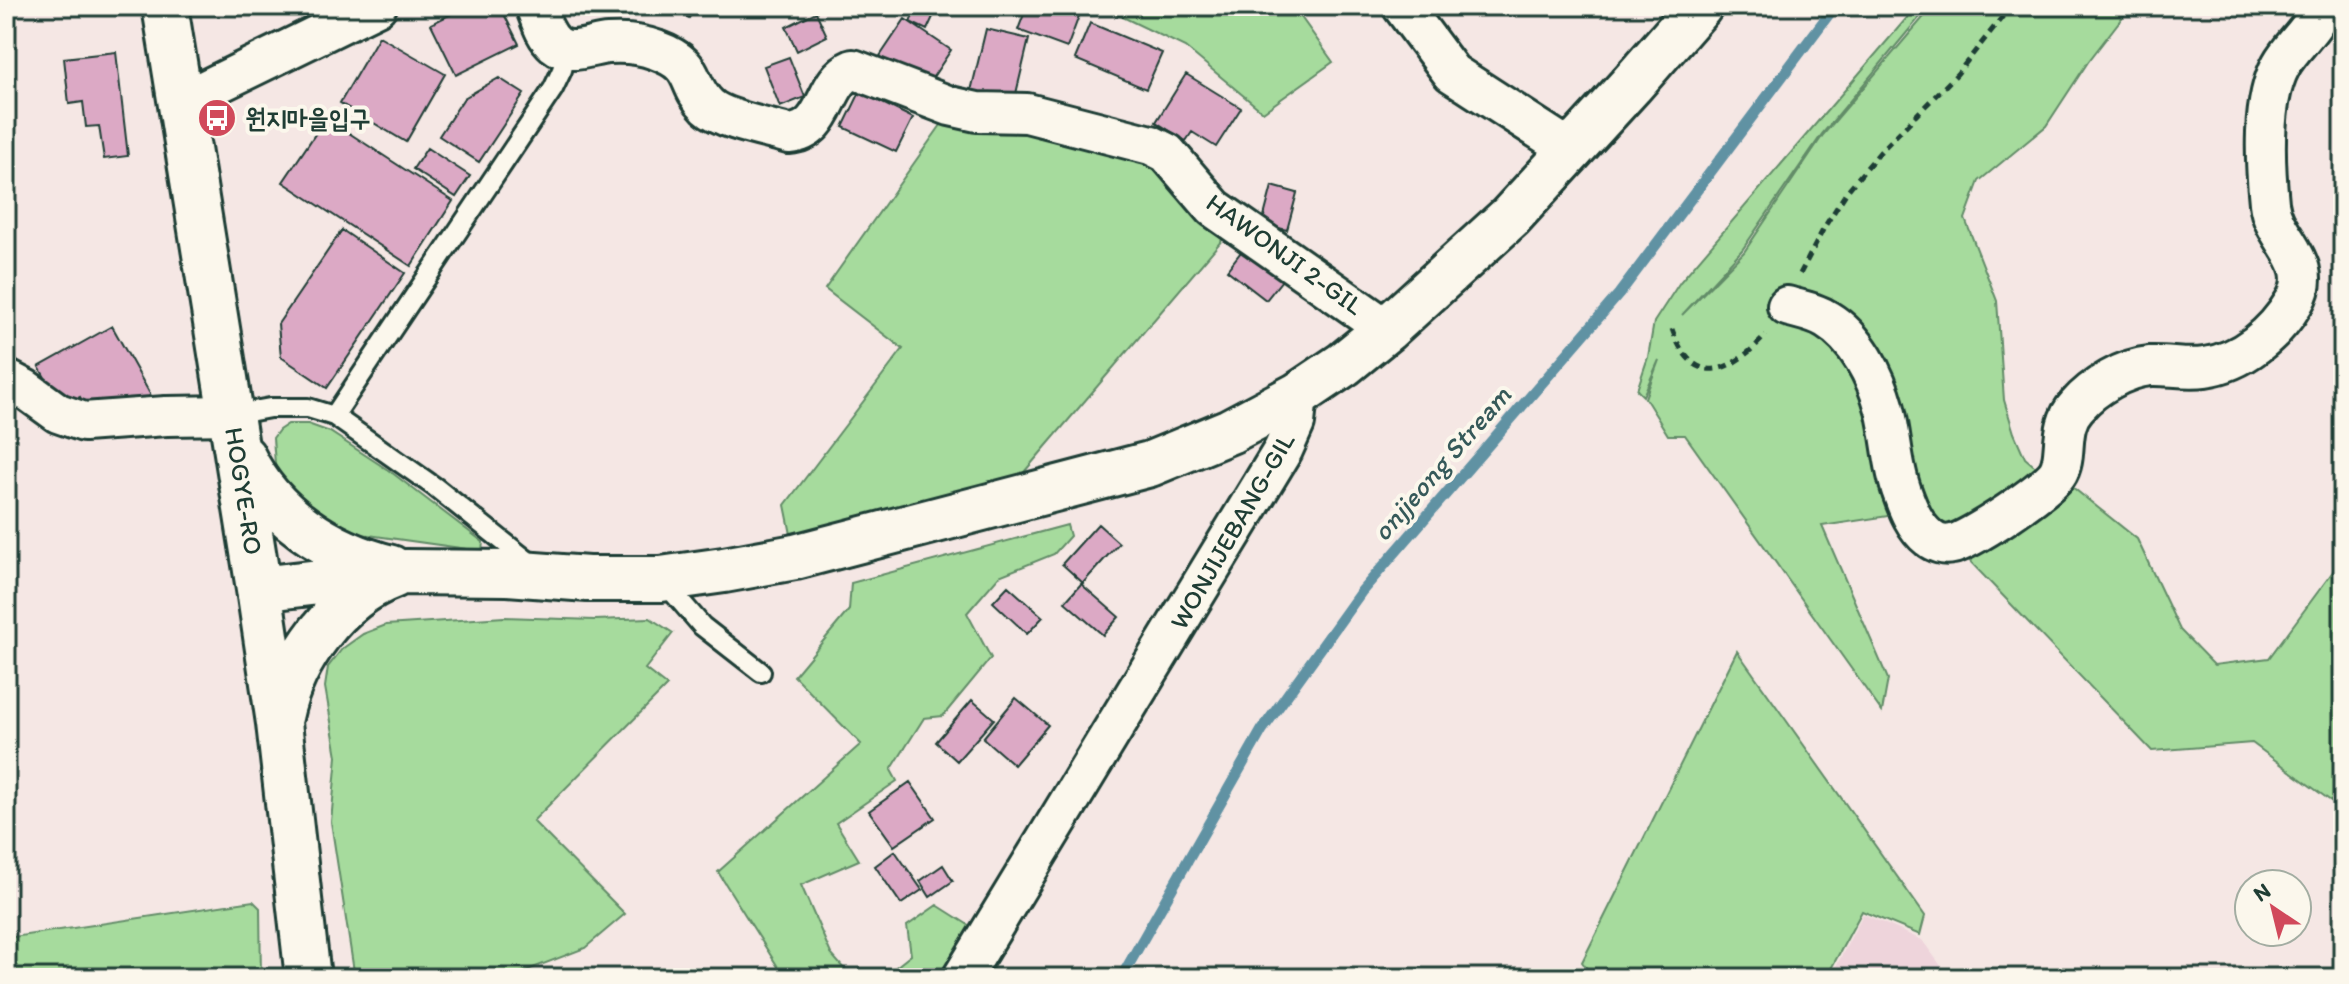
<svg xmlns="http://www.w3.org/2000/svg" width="2349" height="984" font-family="Itim,'Poor Story',sans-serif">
  <rect width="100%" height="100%" fill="#f5e7e4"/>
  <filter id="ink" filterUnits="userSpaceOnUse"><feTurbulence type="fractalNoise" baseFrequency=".0125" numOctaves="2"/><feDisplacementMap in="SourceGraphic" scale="16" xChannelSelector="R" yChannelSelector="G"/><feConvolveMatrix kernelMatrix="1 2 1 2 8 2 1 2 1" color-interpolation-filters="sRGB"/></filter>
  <g filter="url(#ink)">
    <path fill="#eed4db" d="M1863 914 1922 940 1950 978H1830Z"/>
    <path fill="#a6db9d" stroke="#628c68" stroke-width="2" d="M1100 6H1293L1333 62 1263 112 1185 47Z
      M1917 6H1929L1822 134 1742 250 1682 315 1744 252 1823 135 1933 6H2131L2088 62 2046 126 1979 181 1965 219 1997 301 2004 400 2014 433 2025 458 2048 478 1954 533 1901 514 1822 526 1888 679 1882 712 1685 435H1668L1645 398 1659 360 1643 396 1637 390 1648 357 1654 322 1680 282Z
      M948 115 1146 150 1229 232 1019 478 792 539 785 505 903 349 825 289Z
      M288 424H308L330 432 391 472 483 542 482 551 333 530 283 489 275 464 273 438 279 430Z
      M2066 482 2137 539 2180 630 2214 665 2269 658 2343 558V803L2339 807 2252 743 2152 751 1961 552Z
      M1067 525 1070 536 1054 554 999 576 967 613 991 658 943 716 924 718 891 770 897 781 836 823 859 860 801 885 831 954 852 978H785L718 872 861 744 794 676 849 610 851 583Z
      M504 617 595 620 650 618 673 633 645 669 667 686 533 821 625 914 585 948 507 978H355L331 822 337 756 325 687 328 667 342 649 363 634 386 625Z
      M1737 651 1925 916 1920 935 1862 911 1826 978H1594L1582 962Z
      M253 901 260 908 261 978H6V938Z
      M937 905 978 931 948 978H882L911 955 907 926Z"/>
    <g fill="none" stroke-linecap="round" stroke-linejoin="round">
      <path stroke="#6192a3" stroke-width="11" d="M1121 978 1262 730 1361 592 1619 294 1835 6"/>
    </g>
    <path fill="#dca9c5" stroke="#1f3d34" stroke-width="2" d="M467 6H500L519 44 456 75 431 24Z
      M666 6H696L689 18Z
      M918 6H938L927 30 910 22Z
      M1027 6 1082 8 1067 48 1018 30Z
      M816 12 827 36 797 51 786 27Z
      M905 19 951 50 925 89 874 65Z
      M1090 23 1162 53 1146 89 1075 59Z
      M986 29 1029 39 1014 102 971 91Z
      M379 36 445 74 406 142 340 103Z
      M116 52 128 156 104 159 99 126 86 127 83 102 69 104 64 58Z
      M789 57 805 97 780 107 764 66Z
      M1186 74 1241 108 1216 147 1192 132 1186 141 1156 122Z
      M499 78 524 94 479 162 439 136 464 98Z
      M860 92 913 118 896 152 843 127Z
      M326 118 453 201 411 266 283 182Z
      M427 148 470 176 456 197 413 169Z
      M1272 186 1297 193 1287 230 1262 224Z
      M342 230 405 273 327 388 281 357 278 324Z
      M1247 244 1286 275 1266 300 1227 270Z
      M112 326 154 401 107 412 100 400 86 408 80 397 70 403 59 402 39 367Z
      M1098 524 1119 543 1083 583 1062 564Z
      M1081 584 1119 617 1103 635 1065 602Z
      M1008 586 1043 617 1027 634 993 602Z
      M1016 698 1048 725 1014 765 983 738Z
      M972 700 994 719 957 761 936 742Z
      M910 782 935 818 894 846 869 811Z
      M895 851 922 890 901 904 875 866Z
      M943 865 953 881 930 897 920 881Z"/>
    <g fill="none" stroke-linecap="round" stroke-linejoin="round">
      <g stroke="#1f3d34" stroke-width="24">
        <path id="service" d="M232 415 270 408H308L334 416 435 487 534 566
          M334 416 553 89 562 70 567 50
          M664 582 702 626 761 672"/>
      </g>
      <g stroke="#1f3d34" stroke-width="44">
        <path id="minor" d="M535 6C540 18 544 35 555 44 570 57 591 45 608 44 624 43 641 44 656 50 700 66 684 83 708 106 723 120 768 128 789 134 829 131 822 82 853 69L950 106 977 112 1027 113 1151 145 1167 153 1214 208 1387 329
          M1402 6 1452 73 1571 150
          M180 102 377 6
          M1787 306C1800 310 1815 312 1827 320 1857 338 1876 376 1885 409 1892 436 1892 465 1902 492 1908 509 1915 527 1929 538 1935 543 1944 546 1952 544 1970 541 2046 490 2057 474 2069 457 2057 427 2077 406 2093 387 2125 368 2150 366 2168 365 2186 370 2205 367 2242 362 2275 334 2294 302 2318 262 2273 240 2269 203 2265 163 2261 102 2281 65 2292 45 2315 28 2322 6
          M6 379 25 389 58 413 84 422 166 416 232 415
          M962 978 1283 450 1295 423 1298 395"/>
      </g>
      <g stroke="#1f3d34" stroke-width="50">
        <path id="tertiary" d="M165 6 259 589 279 723 308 978
          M243 457C271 515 329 553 391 568
          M259 589 405 572 508 573 588 579H661L724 570 795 557 1150 464 1230 431 1298 395 1344 364 1387 329 1510 217 1631 85 1700 6
          M280 717C292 659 337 597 393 576"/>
      </g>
      <path stroke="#1f3d34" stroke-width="5" stroke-dasharray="8 6" stroke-linecap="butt" d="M1800 274 1825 226 1848 190 1880 152 1957 74 2011 6
        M1672 329C1694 391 1732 372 1766 335"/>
      <use href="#service" stroke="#fbf7ec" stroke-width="18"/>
      <use href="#minor" stroke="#fbf7ec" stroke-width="38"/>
      <use href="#tertiary" stroke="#fbf7ec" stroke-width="44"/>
    </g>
  </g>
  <defs>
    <g id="bus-disc" transform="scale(2)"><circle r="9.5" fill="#d1495b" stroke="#fbf7ec"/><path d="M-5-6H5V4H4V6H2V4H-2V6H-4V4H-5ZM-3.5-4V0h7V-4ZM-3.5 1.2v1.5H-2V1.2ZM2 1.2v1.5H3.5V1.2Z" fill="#fff"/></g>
  </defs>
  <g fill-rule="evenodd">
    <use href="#bus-disc" x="217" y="118"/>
  </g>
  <g text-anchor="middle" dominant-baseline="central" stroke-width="8" stroke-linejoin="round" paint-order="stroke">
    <g font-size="26" font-weight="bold" fill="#1f3d34" stroke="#fbf7ec" text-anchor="start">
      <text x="245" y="118">원지마을입구</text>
    </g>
    <g font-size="26" fill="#1f3d34" stroke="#fbf7ec">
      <text transform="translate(1285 254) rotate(36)">HAWONJI 2-GIL</text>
      <text transform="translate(244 491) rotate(81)">HOGYE-RO</text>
      <text transform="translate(1232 531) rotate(-60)">WONJIJEBANG-GIL</text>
    </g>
    <g font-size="28" font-style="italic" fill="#355959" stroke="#fbf7ec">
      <text transform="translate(1441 463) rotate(-49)">onjjeong Stream</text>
    </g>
  </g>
  <rect width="2349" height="984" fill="none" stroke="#fbf7ec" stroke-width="32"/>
  <rect x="16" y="16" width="2317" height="952" fill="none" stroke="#1f3d34" stroke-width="3" filter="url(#ink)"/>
  <g transform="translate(2273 908) rotate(325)"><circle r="38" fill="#fbf7ec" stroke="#a3ada2" stroke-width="2"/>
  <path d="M0-6L14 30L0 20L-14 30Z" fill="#d1495b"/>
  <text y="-12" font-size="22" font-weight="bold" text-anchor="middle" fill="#1f3d34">N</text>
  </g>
</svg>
